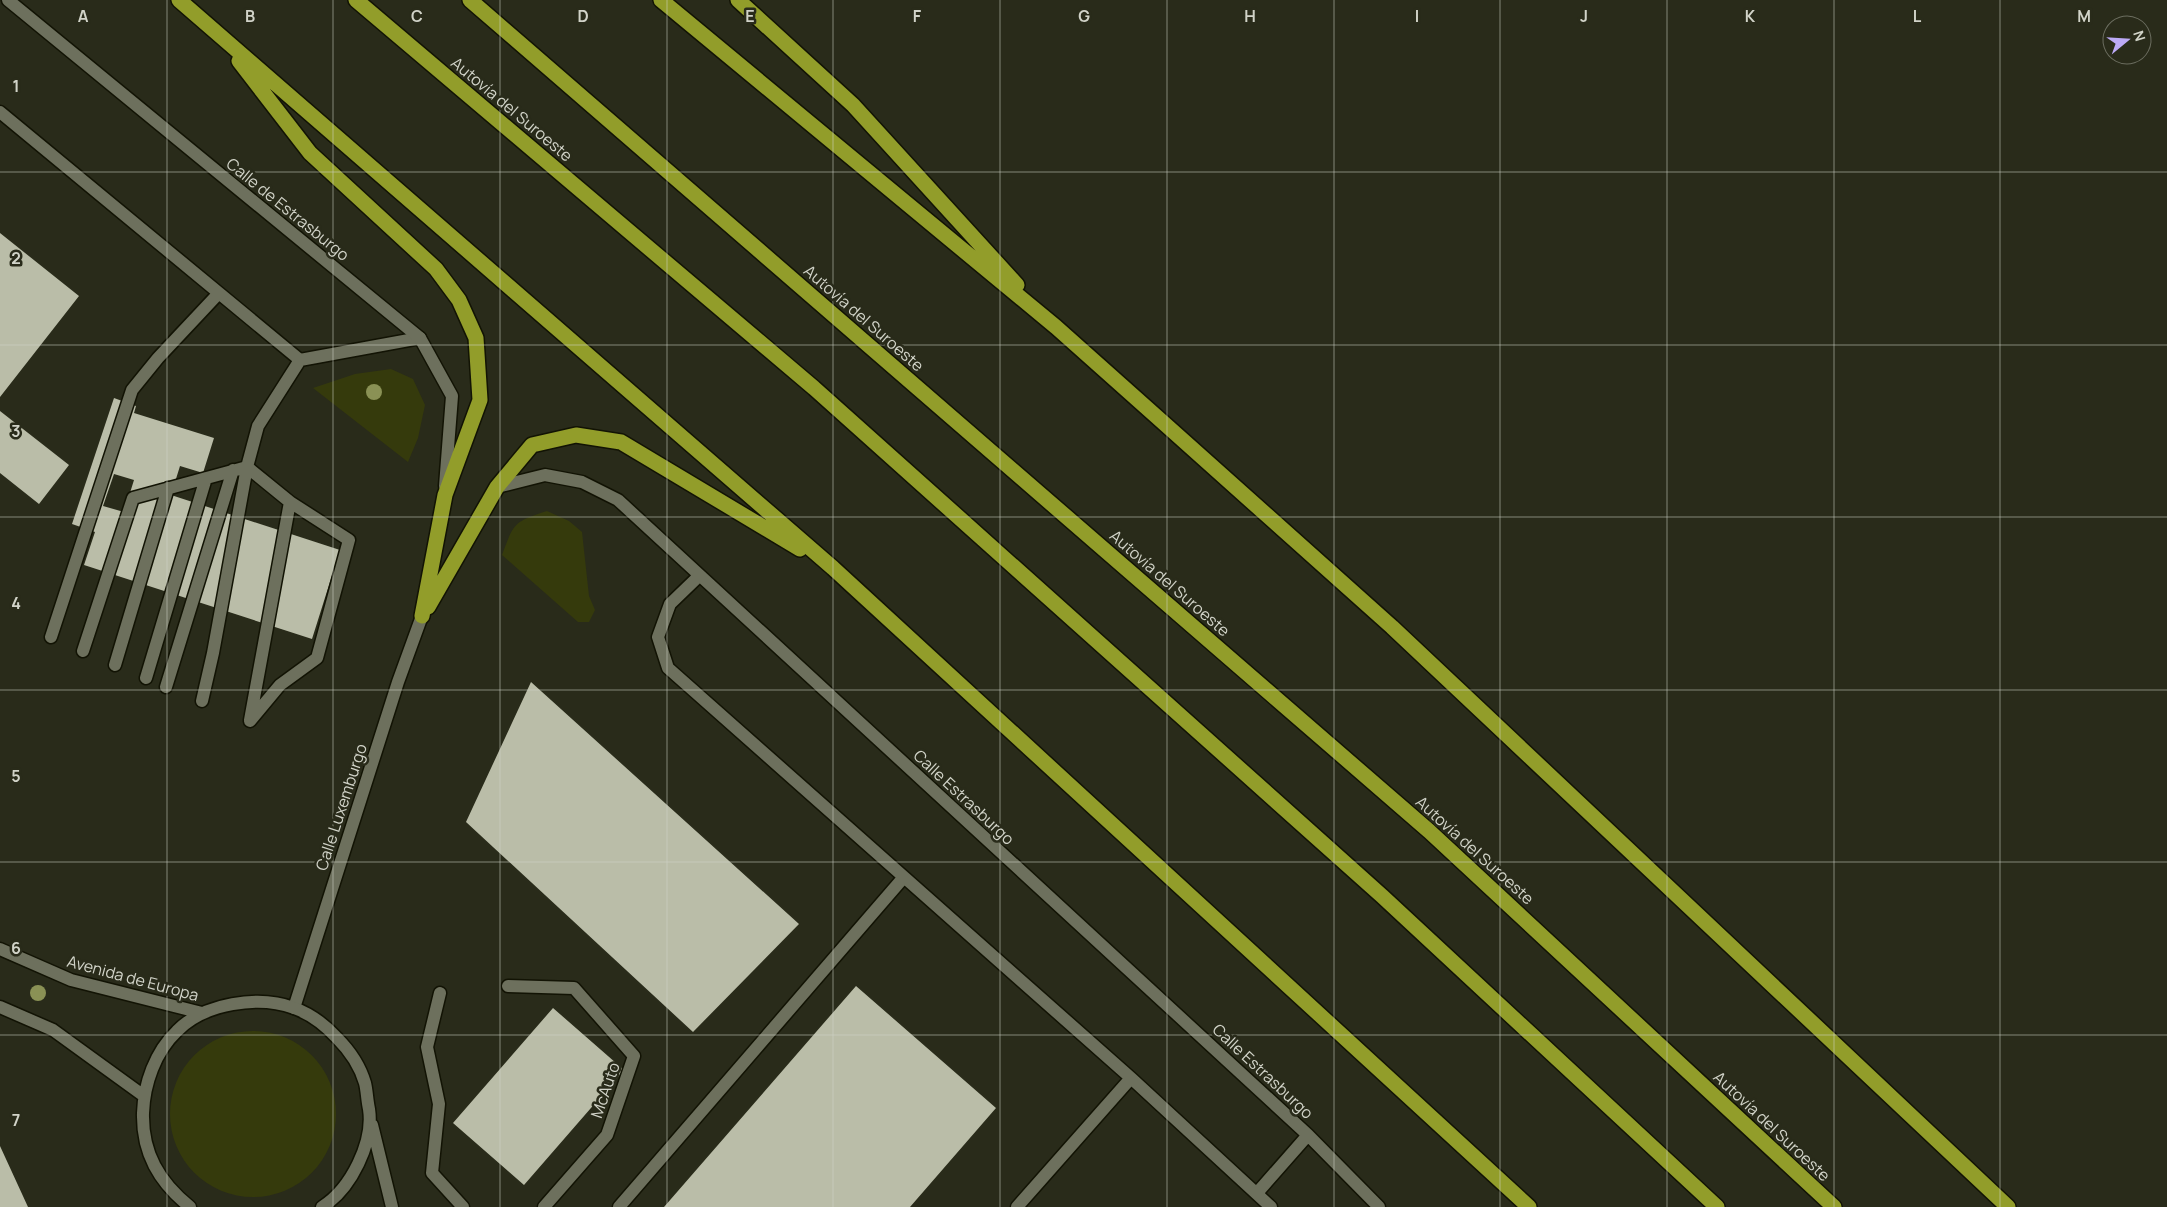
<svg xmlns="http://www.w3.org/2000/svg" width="2167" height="1207" font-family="Manrope,sans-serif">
  <rect width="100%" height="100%" fill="#292b1a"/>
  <path fill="#353a0c" d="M391 369 413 379 425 405 418 438 408 462 313 388 355 374Z
    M547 511 569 521 582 532 589 596 595 610 589 622H578L502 555C514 523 513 522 547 511Z
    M170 1114a83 83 0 1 1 166 0a83 83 0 1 1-166 0Z"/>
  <path fill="#babda8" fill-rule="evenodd" d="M0 233 79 296 0 397Z
    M114 398 136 406 134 413 214 438 203 473 180 466 171 495 340 550 312 639 84 565 95 532 72 524ZM114 474 134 480 124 512 103 506Z
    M0 411 69 465 39 504 0 473Z
    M531 682 799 924 693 1032 466 822Z
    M856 986 996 1108 910 1207H664Z
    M553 1008 624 1070 524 1185 453 1123Z
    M0 1146 28 1207H0Z"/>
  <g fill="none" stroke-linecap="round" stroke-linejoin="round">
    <g stroke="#121304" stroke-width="15">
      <path id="lane" d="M0 112 300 360 420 338
        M247 467 290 502 250 720
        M497 487 545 475 582 482 618 500 1308 1135 1379 1207
        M699 576 670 604 658 637 668 668 1131 1078 1271 1207
        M51 637 132 390 158 358 219 293
        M83 651 133 498 247 467
        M115 665 168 488
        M146 678 206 478
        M166 687 233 470
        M202 701 213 653 247 467 258 426 300 360
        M250 721 280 685 317 658 349 540 290 502
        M508 986 574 988 634 1056 607 1135 544 1207
        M440 993 427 1047 439 1104 432 1173 463 1207
        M1257 1193 1308 1135
        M619 1207 904 877
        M1017 1207 1131 1078"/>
    </g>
    <g stroke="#121304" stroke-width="15">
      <path id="street" d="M8 0 420 338 452 396 445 486
        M294 1008 398 682 422 616"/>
    </g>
    <g stroke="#121304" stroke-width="15">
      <path id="secondary" d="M0 949 71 980 202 1013
        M0 1007 53 1030 144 1096
        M372 1125 392 1207
        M190 1207C159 1182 142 1153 143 1113 144 1084 155 1052 177 1031 204 1003 259 995 294 1008 311 1014 326 1026 337 1038 349 1050 360 1066 365 1083 367 1091 367 1100 369 1109 374 1142 351 1189 322 1207"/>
    </g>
    <g stroke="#121304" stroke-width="18">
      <path id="highway" d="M179 0 833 568 1529 1207
        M356 0 814 388 1382 896 1717 1207
        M470 0 1429 831 1834 1207
        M661 0 1056 327 1157 417 1392 627 2008 1207
        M738 0 853 105 1017 285
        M239 61 310 153 436 269 459 300 476 338 480 400 445 495 422 616
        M428 607 497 487 532 445 576 435 621 442 800 549"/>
    </g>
    <use href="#lane" stroke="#6d705d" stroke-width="12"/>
    <use href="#street" stroke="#6d705d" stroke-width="12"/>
    <use href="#secondary" stroke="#6d705d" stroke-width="12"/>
    <use href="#highway" stroke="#929d2a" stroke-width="15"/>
  </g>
  <g fill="#8a9155">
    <circle cx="374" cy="392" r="8"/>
    <circle cx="38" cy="993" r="8"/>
  </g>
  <path fill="none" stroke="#d1d3c8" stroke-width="1" stroke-opacity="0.55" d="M167 0V1207M333 0V1207M500 0V1207M667 0V1207M833 0V1207M1000 0V1207M1167 0V1207M1334 0V1207M1500 0V1207M1667 0V1207M1834 0V1207M2000 0V1207M0 172H2167M0 345H2167M0 517H2167M0 690H2167M0 862H2167M0 1035H2167"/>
  <g text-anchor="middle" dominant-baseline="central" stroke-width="5" stroke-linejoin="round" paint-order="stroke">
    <g font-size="16" fill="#d1d3c8" stroke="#292b1a">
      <text transform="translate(512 109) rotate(40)">Autovía del Suroeste</text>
      <text transform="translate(288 209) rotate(39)">Calle de Estrasburgo</text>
      <text transform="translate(864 318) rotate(41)">Autovía del Suroeste</text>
      <text transform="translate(1170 583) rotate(41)">Autovía del Suroeste</text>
      <text transform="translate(964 797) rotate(43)">Calle Estrasburgo</text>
      <text transform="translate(341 807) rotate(-72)">Calle Luxemburgo</text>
      <text transform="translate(1475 850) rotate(42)">Autovía del Suroeste</text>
      <text transform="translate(133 978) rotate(15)">Avenida de Europa</text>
      <text transform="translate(1263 1071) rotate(43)">Calle Estrasburgo</text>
      <text transform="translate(605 1090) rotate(-71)">McAuto</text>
      <text transform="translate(1772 1126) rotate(43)">Autovía del Suroeste</text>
    </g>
  </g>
  <g font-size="16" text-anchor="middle" font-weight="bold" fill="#d1d3c8" stroke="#292b1a" stroke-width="5" stroke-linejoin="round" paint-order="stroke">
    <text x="83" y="22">A</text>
    <text x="250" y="22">B</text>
    <text x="417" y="22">C</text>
    <text x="583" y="22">D</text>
    <text x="750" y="22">E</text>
    <text x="917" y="22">F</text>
    <text x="1084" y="22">G</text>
    <text x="1250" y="22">H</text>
    <text x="1417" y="22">I</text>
    <text x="1584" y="22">J</text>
    <text x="1750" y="22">K</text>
    <text x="1917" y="22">L</text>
    <text x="2084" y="22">M</text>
    <text x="16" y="92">1</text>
    <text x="16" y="264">2</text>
    <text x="16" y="437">3</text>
    <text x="16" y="609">4</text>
    <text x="16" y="782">5</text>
    <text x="16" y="954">6</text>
    <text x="16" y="1126">7</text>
  </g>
  <g transform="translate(2127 40) rotate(72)"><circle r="24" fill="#292b1a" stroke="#6c6e60"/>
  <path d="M0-4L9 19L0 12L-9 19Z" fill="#bcaaf6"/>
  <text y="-8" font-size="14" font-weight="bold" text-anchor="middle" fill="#d1d3c8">N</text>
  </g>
</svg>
